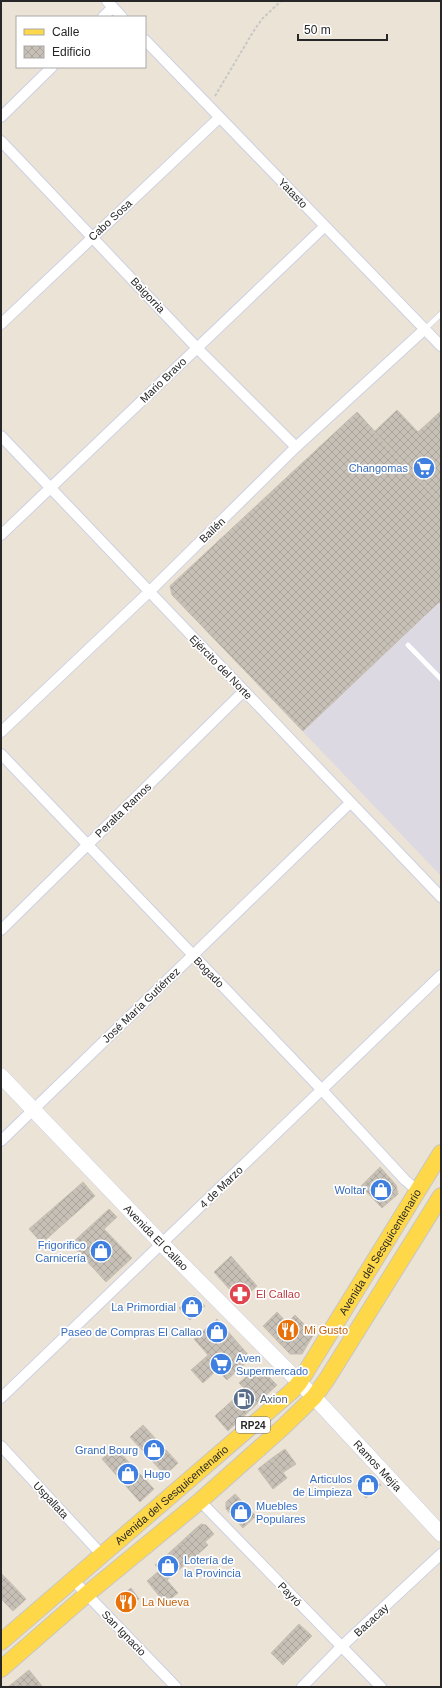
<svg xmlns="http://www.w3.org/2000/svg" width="442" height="1688" font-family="Arial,sans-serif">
  <defs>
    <pattern id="building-cross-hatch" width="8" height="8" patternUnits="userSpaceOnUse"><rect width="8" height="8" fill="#c7c0b7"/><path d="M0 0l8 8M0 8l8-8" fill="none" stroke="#aba59d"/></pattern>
  </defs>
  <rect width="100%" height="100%" fill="#ece3d7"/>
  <path fill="#dcd9e3" d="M357 412 441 503V876L172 595 170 586Z"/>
  <path fill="url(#building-cross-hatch)" stroke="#c7bfb1" d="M397 410 418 432 441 411V503L374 432Z
    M357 412 441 503V604L439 602 303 731 172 595 170 586Z
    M380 1167 396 1185 398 1194 382 1208 361 1186Z
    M83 1182 95 1196 42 1243 29 1229Z
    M109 1209 117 1217 104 1229 132 1258 106 1282 71 1244Z
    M231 1256 257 1286 240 1301 214 1272Z
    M194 1295 205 1306 190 1320 179 1308Z
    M277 1312 287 1323 295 1315 314 1334 302 1354H290L263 1326Z
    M217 1319 231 1335 208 1355 194 1339Z
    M231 1335 251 1358 227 1380 217 1370 203 1383 191 1370Z
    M252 1372 257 1378 264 1372 277 1385 228 1431 215 1416 245 1389 239 1383Z
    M143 1425 178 1463 165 1475 130 1437Z
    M115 1447 154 1489 140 1502 102 1459Z
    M285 1449 296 1464 282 1473 272 1458Z
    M272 1458 287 1478 273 1489 258 1469Z
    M370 1473 381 1485 366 1498 356 1486Z
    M235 1494 256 1516 243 1528 226 1509V1502Z
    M201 1524 206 1525 214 1534 205 1542 194 1530Z
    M194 1530 208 1545 195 1557 181 1542Z
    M181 1542 195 1557 182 1567 169 1553Z
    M169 1553 182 1567 167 1580 155 1565Z
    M159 1571 178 1593 165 1603 147 1581Z
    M1 1573 26 1599 13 1611 1 1599Z
    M131 1588 139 1599 122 1613 116 1606 117 1599Z
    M299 1624 312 1636 283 1665 271 1653Z
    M29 1670 42 1686 17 1687 13 1683Z
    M13 1683 17 1687H8Z"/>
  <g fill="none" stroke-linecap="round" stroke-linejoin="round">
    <g stroke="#ccd0e3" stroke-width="6">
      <path id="lane" d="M425 329 441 314
        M408 645 441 679"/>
    </g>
    <g stroke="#ccd0e3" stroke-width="12">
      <path id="street" d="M107 1 122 17
        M103 17 113 7
        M145 40 441 346
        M1 117 52 67
        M1 141 197 348 296 447
        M1 324 219 118
        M1 436 441 897
        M1 535 325 226
        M1 732 149 592 296 447 425 329
        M1 754 322 1090 405 1180 418 1191
        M1 930 244 691
        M1 1141 350 803
        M1 1398 441 975
        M1 1446 102 1555
        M200 1501 381 1687
        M73 1580 176 1687
        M302 1687 341 1647 441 1554"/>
    </g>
    <g stroke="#ccd0e3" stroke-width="16">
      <g id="secondary">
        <path id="s1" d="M1 1076 162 1244 314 1397 441 1534"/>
      </g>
    </g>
    <g stroke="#c7c7c7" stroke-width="18">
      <g id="primary">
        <path id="s2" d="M1 1642 292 1391 299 1383 441 1153"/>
        <path d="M1 1669 87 1594 200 1501 282 1428 314 1397 327 1379 441 1196"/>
      </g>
    </g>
    <path stroke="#c7c7c7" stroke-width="2" stroke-dasharray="3 2" stroke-linecap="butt" d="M215 96 253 32 262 19 281 1"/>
    <use href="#lane" stroke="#fff" stroke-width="5"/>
    <use href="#street" stroke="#fff" stroke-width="10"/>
    <use href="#secondary" stroke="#fff" stroke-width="15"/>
    <use href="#primary" stroke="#ffd849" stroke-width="16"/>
  </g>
  <defs>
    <g id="supermarket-disc" transform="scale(1.15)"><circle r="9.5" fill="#3f7fe0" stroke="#fff"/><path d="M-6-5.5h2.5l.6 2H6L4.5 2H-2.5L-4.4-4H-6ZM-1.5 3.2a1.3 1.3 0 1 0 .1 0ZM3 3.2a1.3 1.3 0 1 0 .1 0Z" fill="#fff"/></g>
    <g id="shop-disc" transform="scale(1.15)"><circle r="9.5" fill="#3f7fe0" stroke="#fff"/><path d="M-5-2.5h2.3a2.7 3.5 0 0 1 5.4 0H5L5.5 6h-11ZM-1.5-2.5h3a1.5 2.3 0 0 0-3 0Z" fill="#fff"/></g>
    <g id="pharmacy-disc" transform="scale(1.15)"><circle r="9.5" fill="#e0444e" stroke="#fff"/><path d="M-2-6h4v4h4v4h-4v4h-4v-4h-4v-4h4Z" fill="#fff"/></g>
    <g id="restaurant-disc" transform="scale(1.15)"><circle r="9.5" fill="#e8710a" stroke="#fff"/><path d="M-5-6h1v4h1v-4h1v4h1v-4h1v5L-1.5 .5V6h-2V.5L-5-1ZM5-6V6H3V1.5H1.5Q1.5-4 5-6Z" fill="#fff"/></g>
    <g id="fuel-disc" transform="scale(1.15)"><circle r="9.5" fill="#5c6f8a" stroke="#fff"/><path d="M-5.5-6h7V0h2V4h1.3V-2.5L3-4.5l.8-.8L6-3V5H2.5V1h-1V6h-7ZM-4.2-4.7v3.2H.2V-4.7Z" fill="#fff"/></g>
  </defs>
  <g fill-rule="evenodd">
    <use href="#supermarket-disc" x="424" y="468"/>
    <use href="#shop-disc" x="381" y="1190"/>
    <use href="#shop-disc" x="101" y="1251"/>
    <use href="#pharmacy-disc" x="240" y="1294"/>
    <use href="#shop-disc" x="192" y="1307"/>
    <use href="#restaurant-disc" x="288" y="1330"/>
    <use href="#shop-disc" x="217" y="1332"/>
    <use href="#supermarket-disc" x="221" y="1364"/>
    <use href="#fuel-disc" x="244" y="1399"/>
    <use href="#shop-disc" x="154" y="1450"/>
    <use href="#shop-disc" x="128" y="1474"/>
    <use href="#shop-disc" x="368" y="1485"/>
    <use href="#shop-disc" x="241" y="1512"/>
    <use href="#shop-disc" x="168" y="1566"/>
    <use href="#restaurant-disc" x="126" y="1602"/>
  </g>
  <g text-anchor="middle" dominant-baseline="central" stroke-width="3.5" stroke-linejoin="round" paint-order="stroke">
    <rect fill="#fff" stroke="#686868" stroke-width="1" x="236" y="1417" width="34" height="16" rx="3"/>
    <g font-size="10" font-weight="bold" fill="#272727">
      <text x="253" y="1425">RP24</text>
    </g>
    <g font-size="11" fill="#272727" stroke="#fff">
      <text transform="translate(293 193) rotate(46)">Yatasto</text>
      <text transform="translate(110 220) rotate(-43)">Cabo Sosa</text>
      <text transform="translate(148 295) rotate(47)">Baigorria</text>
      <text transform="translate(163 380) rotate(-44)">Mario Bravo</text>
      <text transform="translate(212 530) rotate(-44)">Bailén</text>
      <text transform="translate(221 667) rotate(46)">Ejército del Norte</text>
      <text transform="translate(123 810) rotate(-44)">Peralta Ramos</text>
      <text transform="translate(209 972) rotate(46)">Bogado</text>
      <text transform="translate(141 1005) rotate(-44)">José María Gutiérrez</text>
      <text transform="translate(221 1187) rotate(-44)">4 de Marzo</text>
      <text stroke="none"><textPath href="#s1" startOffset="224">Avenida El Callao</textPath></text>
      <text stroke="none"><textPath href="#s2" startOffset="549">Avenida del Sesquicentenario</textPath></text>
      <text stroke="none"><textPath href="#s1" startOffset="542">Ramos Mejía</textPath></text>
      <text stroke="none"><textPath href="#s2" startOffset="225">Avenida del Sesquicentenario</textPath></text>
      <text transform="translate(51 1500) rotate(47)">Uspallata</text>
      <text transform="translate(290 1594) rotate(46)">Payró</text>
      <text transform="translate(371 1620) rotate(-43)">Bacacay</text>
      <text transform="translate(124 1633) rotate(46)">San Ignacio</text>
    </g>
    <g font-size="11" fill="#366cbe" stroke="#fff" text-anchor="end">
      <text x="408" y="468">Changomas</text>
      <text x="366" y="1190">Woltar</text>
      <text x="86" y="1245">Frigorifico<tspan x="86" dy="13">Carnicería</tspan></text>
      <text x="176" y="1307">La Primordial</text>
      <text x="202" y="1332">Paseo de Compras El Callao</text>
      <text x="236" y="1358" text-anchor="start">Aven<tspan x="236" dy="13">Supermercado</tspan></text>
      <text x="138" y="1450">Grand Bourg</text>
      <text x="144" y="1474" text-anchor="start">Hugo</text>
      <text x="352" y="1479">Articulos<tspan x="352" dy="13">de Limpieza</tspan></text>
      <text x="256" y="1506" text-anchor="start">Muebles<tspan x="256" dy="13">Populares</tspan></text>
      <text x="184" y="1560" text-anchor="start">Lotería de<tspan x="184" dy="13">la Provincia</tspan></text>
    </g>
    <g font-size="11" fill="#be3a42" stroke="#fff" text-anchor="start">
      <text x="256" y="1294">El Callao</text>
    </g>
    <g font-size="11" fill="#c56008" stroke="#fff" text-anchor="start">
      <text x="304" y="1330">Mi Gusto</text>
      <text x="142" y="1602">La Nueva</text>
    </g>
    <g font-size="11" fill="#4e5e75" stroke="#fff" text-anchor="start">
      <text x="260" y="1399">Axion</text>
    </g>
  </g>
  <rect width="442" height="1688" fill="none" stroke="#272727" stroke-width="4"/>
  <rect x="16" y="16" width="130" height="52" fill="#ffffff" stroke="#a9a9a9"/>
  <rect x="24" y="29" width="20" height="6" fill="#ffd849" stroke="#a9a9a9"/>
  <text x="52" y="36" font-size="12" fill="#272727">Calle</text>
  <rect x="24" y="46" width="20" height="12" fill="url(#building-cross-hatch)" stroke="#a9a9a9"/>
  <text x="52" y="56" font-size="12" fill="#272727">Edificio</text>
  <path d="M298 34v6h89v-6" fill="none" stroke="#272727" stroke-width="2"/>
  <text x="304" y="34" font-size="12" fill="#272727" stroke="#ffffff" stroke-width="3" paint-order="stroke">50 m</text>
</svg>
